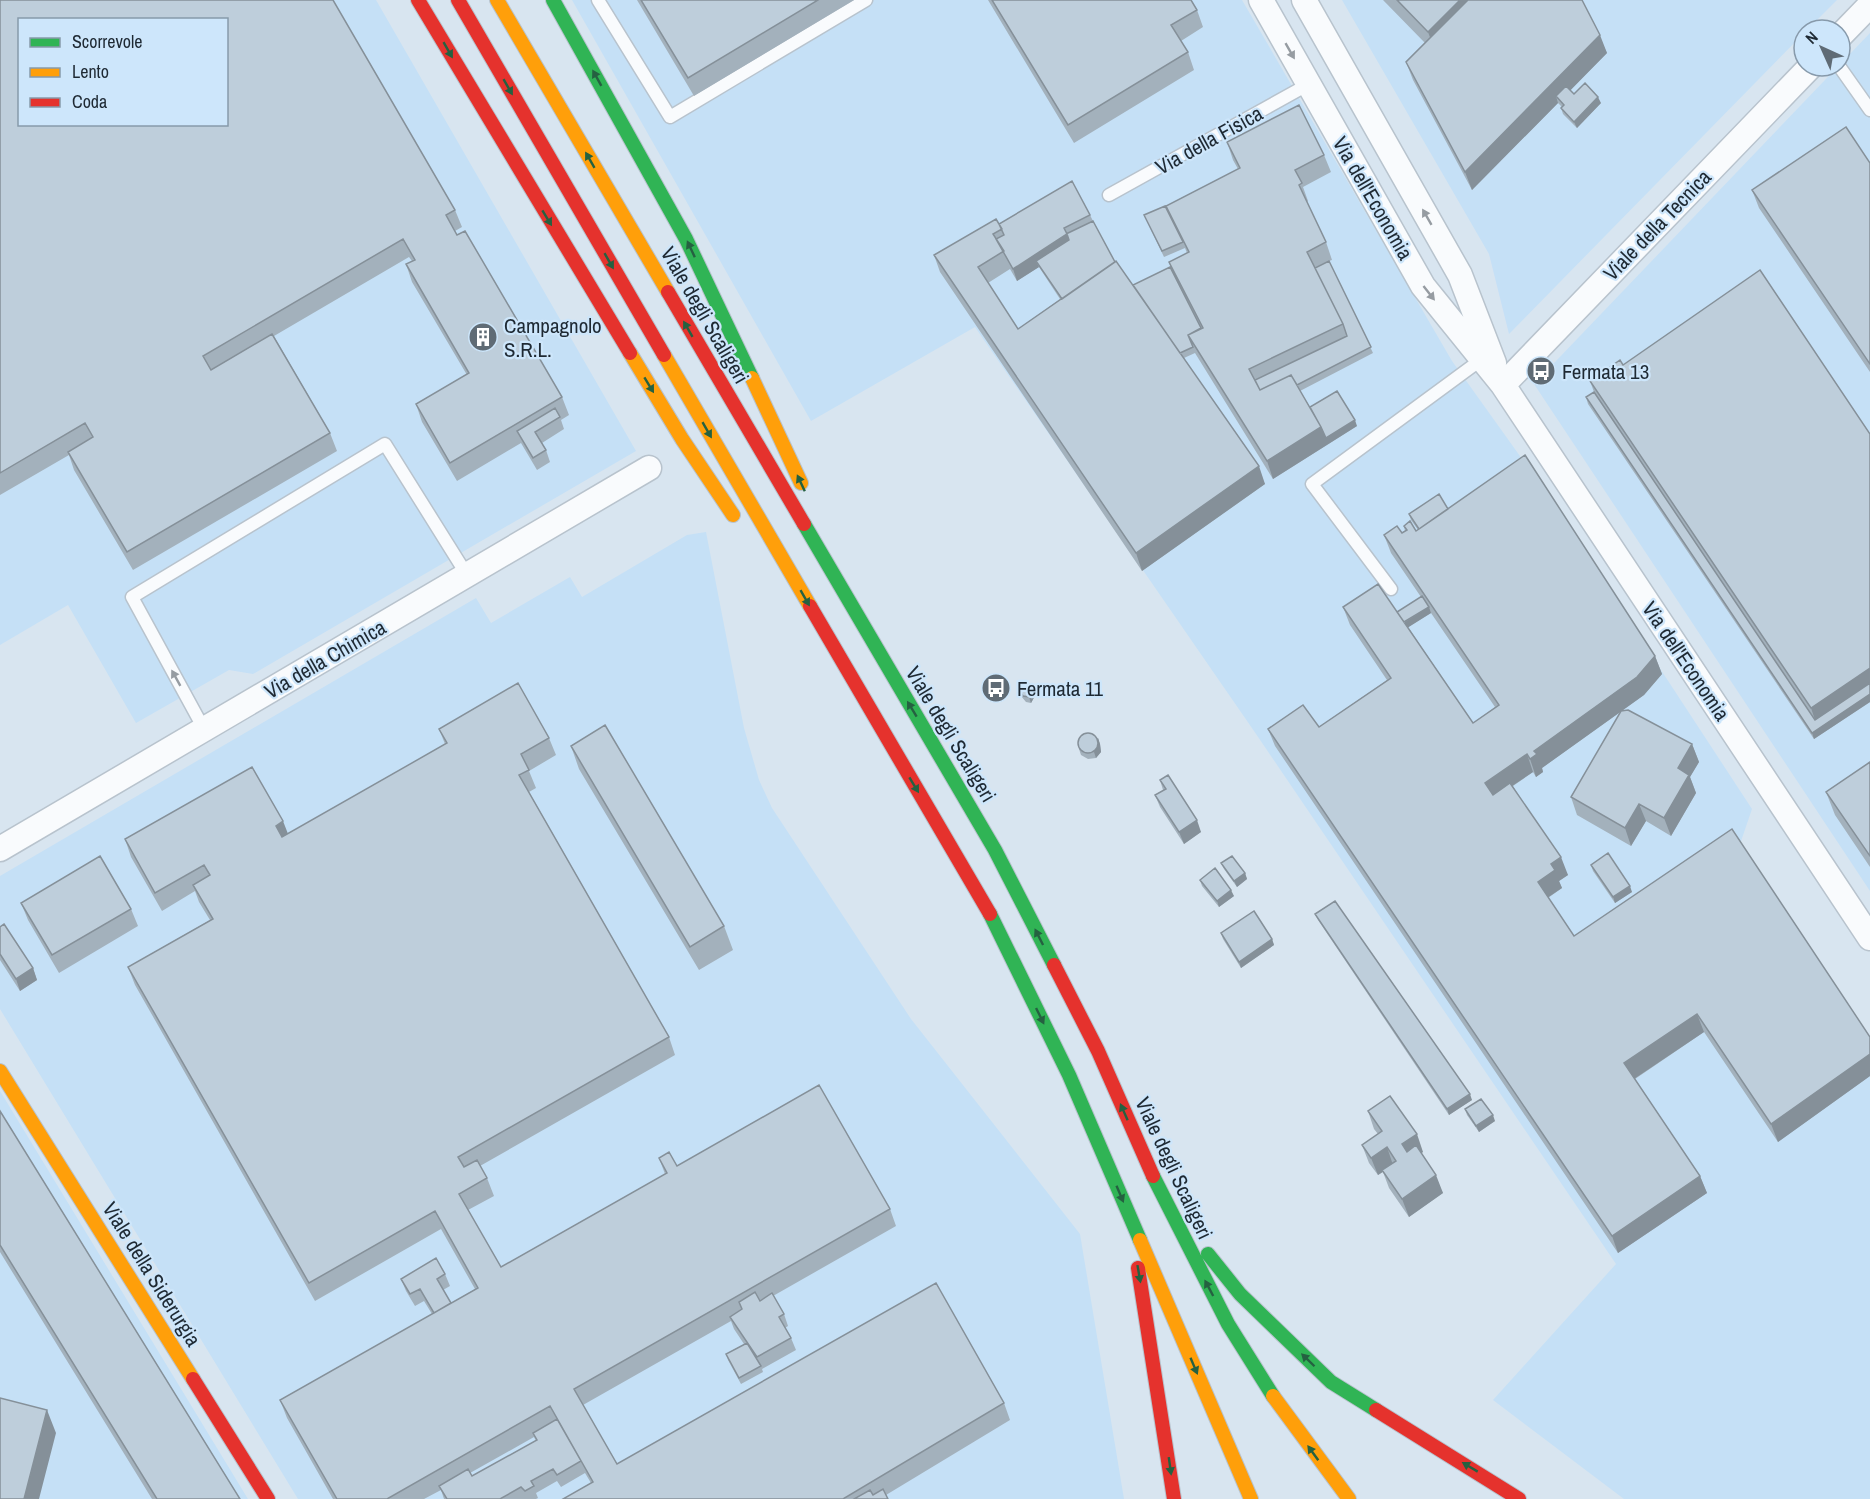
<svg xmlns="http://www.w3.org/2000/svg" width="1870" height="1499" font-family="'Archivo Narrow',sans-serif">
  <rect width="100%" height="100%" fill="#d8e5f0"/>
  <path fill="#c5e0f6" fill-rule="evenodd" d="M0 0H376L636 451 253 674 229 670 136 723 68 605 0 645ZM20 20H226V124H20Z
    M572 0H1242L1452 361 1532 473 1752 809 1739 847 1870 1045V1499H1624L1493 1400 1616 1264 1254 731 975 327 811 421Z
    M1342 0H1837L1807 30H1804V33L1509 334 1489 254Z
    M1870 33V891L1534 384Z
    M706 532 744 728 759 780 772 808 911 1019 1080 1234 1124 1499H298L0 1009V876L476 598 491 623 570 577 582 597 687 535Z
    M0 1091 248 1499H0Z"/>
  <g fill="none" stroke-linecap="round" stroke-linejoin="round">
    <g stroke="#b8c3cd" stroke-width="15">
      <path id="lane" d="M598 0 670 117 866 0
        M1839 66 1870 110
        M1109 195 1309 84
        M1391 589 1312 484 1482 359
        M204 729 132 597 385 444 467 575"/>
    </g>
    <g stroke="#b8c3cd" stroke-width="27">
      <path id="street" d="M1261 0 1423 286 1503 385 1870 938
        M1304 0 1460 275 1494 363
        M1840 36 1870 5
        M1503 385 1811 66
        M0 849 649 468"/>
    </g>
    <g stroke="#b8c3cd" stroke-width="16">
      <path id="fast" d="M553 0 686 239 752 378
        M804 524 995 850 1054 965
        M990 914 1069 1075 1140 1240
        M1153 1176 1228 1324 1273 1396
        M1208 1254 1240 1294 1331 1382 1376 1410"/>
    </g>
    <g stroke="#b8c3cd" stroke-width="16">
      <path id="slow" d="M497 0 668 292
        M630 353 682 439 733 515
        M664 355 810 606
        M752 378 801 483
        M0 1071 193 1379
        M1140 1240 1251 1499
        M1273 1396 1349 1499"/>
    </g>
    <g stroke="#b8c3cd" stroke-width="16">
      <path id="jam" d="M418 0 630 353
        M458 0 664 355
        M668 292 804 524
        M810 606 990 914
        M1054 965 1098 1051 1153 1176
        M1138 1268 1174 1499
        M193 1379 268 1499
        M1376 1410 1519 1499"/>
    </g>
    <use href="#lane" stroke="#f9fbfd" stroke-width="12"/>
    <use href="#street" stroke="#f9fbfd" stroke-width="24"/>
    <use href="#fast" stroke="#30b455" stroke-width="14"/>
    <use href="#slow" stroke="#ff9f0a" stroke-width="14"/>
    <use href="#jam" stroke="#e5322d" stroke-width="14"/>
  </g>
  <path fill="#a3b1bc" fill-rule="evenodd" d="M0 0 455 210 462 227 455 231 562 397 569 415 561 420 564 429 542 443 546 450 550 462 537 470 521 443 457 481 422 422 416 404 467 375 412 282 406 264 412 261 409 257 274 336 330 433 337 451 133 570 74 470 69 455 0 495Z
    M637 0H854L694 96Z
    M988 0H1191L1197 10 1203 27 1181 41 1188 52 1194 70 1074 143Z
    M1383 0H1582L1607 53 1570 90 1574 94 1601 103 1577 128 1563 114 1561 108 1562 107 1558 103 1472 190 1413 80 1406 62 1425 43Z
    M1227 142 1324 155 1331 172 1303 187 1308 201 1307 202 1326 242 1332 260 1329 261 1373 353 1300 391 1310 407 1357 426 1273 479 1195 353 1184 358 1265 484 1142 571 940 272 934 255 999 224 1090 215 1093 221 1115 262 1133 285 1173 273 1169 262 1187 253 1185 248 1164 257 1144 215 1170 216 1166 206 1238 169 1233 160ZM1039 267 1060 299 1018 329 988 283 1010 269 1017 281Z
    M1870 163V372L1759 208 1752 190Z
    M1623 365 1870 434V702L1814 739 1588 404 1586 397 1594 392 1590 381Z
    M1448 509 1655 656 1662 674 1644 695 1542 768 1543 772 1536 777 1533 772 1513 786 1568 875 1559 881 1562 888 1548 898 1574 936 1870 1037V1076L1778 1142 1704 1032 1635 1079 1700 1176 1707 1193 1618 1253 1275 746 1268 729 1319 727 1387 680 1350 625 1343 607 1397 612 1421 597 1391 553 1384 535 1402 533 1405 531 1404 526 1416 531 1418 530 1411 520 1409 514ZM1431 613 1495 707 1473 723 1408 627Z
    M1034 688 1036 694 1031 703 1026 702 1021 696 1019 690Z
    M439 729 549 738 556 755 529 771 536 788 529 792 669 1037 675 1055 480 1166 487 1178 494 1196 468 1210 501 1267 665 1174 659 1158 677 1166 890 1209 896 1226 773 1296 784 1314 788 1326 785 1328 791 1338 796 1350 762 1369 763 1372 741 1384 728 1360 726 1354 744 1344 734 1329 731 1321 583 1405 617 1464 1004 1403 1010 1420 886 1495 888 1499H563L591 1483 585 1473 561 1487 557 1481 536 1493 538 1498 536 1499H444L441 1490 424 1499H333L287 1418 280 1400 432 1314 424 1301 415 1306 406 1291 401 1279 445 1274 450 1286 443 1290 451 1303 475 1289 441 1229 315 1301 135 985 128 967 210 920 199 902 195 891 162 911 131 857 125 839 288 834 445 744ZM534 1437 536 1441 472 1476 470 1473Z
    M1098 738 1100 744 1101 752 1096 758 1088 759 1081 755 1079 749Z
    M1692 744 1699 762 1690 777 1696 793 1671 836 1646 821 1631 846 1577 815 1571 797Z
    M571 746 724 926 733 950 699 970 579 769Z
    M1870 762V867L1835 815 1826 792Z
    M1160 780 1201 832 1184 844 1160 807 1155 795 1163 790Z
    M1221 863 1245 873 1247 879 1237 887 1224 869Z
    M1591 865 1632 892 1615 903 1593 871Z
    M1200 880 1234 896 1219 907 1202 886Z
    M21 903 131 909 138 926 59 973 28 920Z
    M1315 914 1472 1100 1449 1115 1318 920Z
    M0 927 33 968 37 980 20 991 0 960Z
    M1221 933 1272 939 1274 945 1241 968 1223 939Z
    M1465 1109 1495 1121 1479 1132 1467 1115Z
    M0 1111 240 1499H152L0 1252Z
    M1368 1111 1423 1152 1421 1153 1443 1193 1409 1217 1389 1188 1383 1172 1378 1175 1369 1163 1362 1145 1378 1134 1374 1129Z"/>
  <path fill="#859099" d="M1460 0H1492L1437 56 1428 32Z
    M1600 35 1607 53 1560 101 1556 96 1558 103 1472 190 1465 172Z
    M1598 97 1601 103 1577 128 1574 122Z
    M1067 234 1072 246 1036 261 1039 267 1017 281 1013 269Z
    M1355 420 1357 426 1273 479 1267 461 1321 427Z
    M1259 466 1265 484 1142 571 1136 553Z
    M1429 607 1431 613 1404 630 1402 624Z
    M1655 656 1662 674 1644 695 1542 768 1543 772 1536 777 1530 759 1534 751Z
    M1870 668V690L1817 726 1811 708Z
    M1034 688 1036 694 1031 703 1029 697Z
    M1870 694V702L1814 739 1812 733Z
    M1098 738 1100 744 1101 752 1096 758 1094 752Z
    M1692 744 1699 762 1690 777 1696 793 1671 836 1664 818 1678 768Z
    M1527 754 1533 772 1491 800 1485 783Z
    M1639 804 1646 821 1631 846 1625 828Z
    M1197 820 1201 832 1184 844 1179 832Z
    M283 821 290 839 282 844 276 826Z
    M1561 857 1568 875 1559 881 1562 888 1544 900 1538 882 1551 864Z
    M1245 873 1247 879 1237 887 1234 881Z
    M1630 886 1632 892 1615 903 1613 897Z
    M1231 890 1234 896 1219 907 1217 901Z
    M1272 939 1274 945 1241 968 1239 962Z
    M33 968 37 980 20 991 16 979Z
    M1697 1014 1704 1032 1631 1081 1624 1063Z
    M1870 1054V1076L1778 1142 1771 1124Z
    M1470 1094 1472 1100 1449 1115 1447 1109Z
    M1493 1115 1495 1121 1479 1132 1476 1126Z
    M1417 1134 1423 1152 1409 1162 1402 1144Z
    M1387 1147 1393 1165 1378 1175 1371 1158Z
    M1436 1175 1443 1193 1409 1217 1402 1199Z
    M1700 1176 1707 1193 1618 1253 1612 1236Z
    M47 1410 56 1433 39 1499H24Z"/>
  <path fill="#becedb" stroke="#859099" stroke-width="1.5" fill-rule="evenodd" d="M0 0H333L455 210 446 215 457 235 465 231 562 397 450 463 416 404 469 373 406 264 415 260 403 239 203 356 211 370 272 334 330 433 127 552 68 452 93 437 85 423 0 473ZM20 20H226V124H20Z
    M641 0H818L688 78Z
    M992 0H1191L1197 10 1171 25 1188 52 1068 125Z
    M1397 0H1460L1428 32Z
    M1468 0H1582L1600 35 1465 172 1406 62Z
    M1585 83 1598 97 1574 122 1561 108 1564 105 1556 96 1566 86 1574 94Z
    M1299 105 1324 155 1295 170 1302 183 1299 185 1326 242 1307 252 1343 324 1249 369 1260 390 1291 375 1321 427 1267 461 1188 335 1203 328 1169 262 1189 252 1166 206 1240 168 1227 142Z
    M1846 127 1870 163V364L1752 190Z
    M1072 181 1090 215 1064 228 1067 234 1013 269 996 239 1004 235 999 224Z
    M1165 206 1183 242 1162 251 1144 215Z
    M996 219 1002 229 993 234 1004 251 978 267 1018 329 1116 261 1259 466 1136 553 934 255Z
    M1093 221 1115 262 1062 299 1036 261 1069 240 1067 234H1066Z
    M1329 261 1371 347 1297 385 1291 375 1260 390 1255 380 1347 336 1343 324 1315 268Z
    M1170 267 1201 328 1188 335 1193 347 1180 353 1133 285Z
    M1760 270 1870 434V668L1811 708 1590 381 1620 360 1623 365Z
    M1337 391 1355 420 1326 438 1321 427 1310 407Z
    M1594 392 1815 720 1870 683V694L1812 733 1586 397Z
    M555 408 560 417 535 432 546 450 533 458 517 431Z
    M1525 455 1655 656 1637 677 1534 751 1537 754 1530 759 1527 754 1485 783 1493 795 1510 783 1561 857 1551 864 1555 870 1538 882 1574 936 1732 829 1870 1037V1054L1771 1124 1697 1014 1624 1063 1700 1176 1612 1236 1268 729 1303 705 1319 727 1391 678 1343 607 1378 584 1473 723 1499 705 1384 535 1397 526 1402 533 1407 530 1404 526 1410 521 1416 531Z
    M1439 494 1448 509 1419 529 1409 514Z
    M1422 596 1429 607 1404 622 1397 612Z
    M1025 681 1034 688 1029 697 1023 696 1019 690Z
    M518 683 549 738 521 754 529 770 519 775 669 1037 458 1157 464 1167 477 1160 487 1178 459 1194 501 1267 667 1173 659 1158 669 1152 677 1166 819 1085 890 1209 574 1389 617 1464 936 1283 1004 1403 843 1499H563L593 1482 550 1406 387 1499H337L280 1400 478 1288 435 1211 309 1283 128 967 213 919 193 885 210 875 204 865 155 893 125 839 252 767 283 821 276 826 282 837 447 743 439 729Z
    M1628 710 1692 744 1678 768 1689 775 1664 818 1639 804 1625 828 1571 797 1621 711Z
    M605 725 724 926 690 947 571 746Z
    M1078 743a10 10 0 1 1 20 0a10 10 0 1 1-20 0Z
    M1870 762V856L1826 792Z
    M1168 775 1197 820 1179 832 1155 795 1166 789 1160 780Z
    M1608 853 1630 886 1613 897 1591 865Z
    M100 856 131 909 52 955 21 903Z
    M1232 856 1245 873 1234 881 1221 863Z
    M1215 868 1231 890 1217 901 1200 880Z
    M1335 901 1470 1094 1447 1109 1315 914Z
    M1254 911 1272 939 1239 962 1221 933Z
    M4 924 33 968 16 979 0 954V927Z
    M1390 1096 1417 1134 1402 1144 1407 1152 1416 1145 1436 1175 1402 1199 1382 1170 1396 1161 1387 1147 1371 1158 1362 1145 1382 1131 1368 1111Z
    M1481 1099 1493 1115 1476 1126 1465 1109Z
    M0 1111 240 1499H157L0 1245Z
    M436 1258 445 1274 437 1279 451 1303 434 1313 420 1289 410 1294 401 1279Z
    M755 1292 760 1301 772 1293 784 1314 779 1317 791 1338 757 1357 730 1317 742 1309 739 1302Z
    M747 1343 761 1366 739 1378 726 1354Z
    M0 1398 47 1410 24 1499H0Z
    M557 1419 581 1461 557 1475 553 1469 531 1481 534 1486 525 1491 521 1487 500 1499H447L439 1486 468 1469 472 1476 537 1440 533 1433Z
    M883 1489 888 1499H854L870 1490 873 1495Z"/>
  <defs><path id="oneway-solid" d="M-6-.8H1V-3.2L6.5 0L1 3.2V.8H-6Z" transform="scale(1.5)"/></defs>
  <g fill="#256141">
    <use href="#oneway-solid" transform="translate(448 50) rotate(60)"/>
    <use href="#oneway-solid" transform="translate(597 78) rotate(-119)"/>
    <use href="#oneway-solid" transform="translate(508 87) rotate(60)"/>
    <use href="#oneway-solid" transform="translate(590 160) rotate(-120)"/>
    <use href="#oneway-solid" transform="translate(547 218) rotate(59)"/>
    <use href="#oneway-solid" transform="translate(691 249) rotate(-115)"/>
    <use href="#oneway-solid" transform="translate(609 261) rotate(60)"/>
    <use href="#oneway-solid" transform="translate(688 329) rotate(-120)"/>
    <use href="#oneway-solid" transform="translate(649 385) rotate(59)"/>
    <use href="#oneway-solid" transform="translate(707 430) rotate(60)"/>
    <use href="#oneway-solid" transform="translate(801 483) rotate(-115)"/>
    <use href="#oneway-solid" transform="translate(805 598) rotate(60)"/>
    <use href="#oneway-solid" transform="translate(912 709) rotate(-121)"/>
    <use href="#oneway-solid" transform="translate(914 785) rotate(59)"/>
    <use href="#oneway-solid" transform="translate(1039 937) rotate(-117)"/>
    <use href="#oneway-solid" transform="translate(1040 1016) rotate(64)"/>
    <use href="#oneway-solid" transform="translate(1124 1112) rotate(-114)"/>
    <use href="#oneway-solid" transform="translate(1120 1194) rotate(67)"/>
    <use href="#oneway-solid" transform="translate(1139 1274) rotate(80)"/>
    <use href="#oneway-solid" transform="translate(1209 1288) rotate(-118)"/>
    <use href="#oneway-solid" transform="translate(1308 1360) rotate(-136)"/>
    <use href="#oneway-solid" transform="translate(1194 1366) rotate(67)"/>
    <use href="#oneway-solid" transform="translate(1313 1453) rotate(-126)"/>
    <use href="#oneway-solid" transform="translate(1170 1466) rotate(82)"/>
    <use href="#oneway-solid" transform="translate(1470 1467) rotate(-149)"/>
  </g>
  <g fill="#969ca2">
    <use href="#oneway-solid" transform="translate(1290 51) rotate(60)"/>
    <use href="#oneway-solid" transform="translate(1427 217) rotate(-120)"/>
    <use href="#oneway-solid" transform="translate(1429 293) rotate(52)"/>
    <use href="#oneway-solid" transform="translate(176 678) rotate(-119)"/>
  </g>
  <defs>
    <g id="building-disc" transform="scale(1.5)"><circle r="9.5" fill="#5f6b75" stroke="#cde6fb"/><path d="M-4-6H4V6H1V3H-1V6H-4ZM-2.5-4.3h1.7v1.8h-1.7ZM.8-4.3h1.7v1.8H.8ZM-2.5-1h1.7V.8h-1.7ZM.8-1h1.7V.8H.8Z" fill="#fff"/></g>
    <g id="bus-disc" transform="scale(1.5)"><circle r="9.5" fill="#5f6b75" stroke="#cde6fb"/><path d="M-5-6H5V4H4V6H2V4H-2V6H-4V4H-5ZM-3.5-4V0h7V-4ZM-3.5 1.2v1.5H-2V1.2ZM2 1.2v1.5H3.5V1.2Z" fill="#fff"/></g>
  </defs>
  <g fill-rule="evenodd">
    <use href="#building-disc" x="483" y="337"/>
    <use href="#bus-disc" x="1541" y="371"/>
    <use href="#bus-disc" x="996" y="688"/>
  </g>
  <g text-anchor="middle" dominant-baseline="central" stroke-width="4.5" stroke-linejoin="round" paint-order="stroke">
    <g font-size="21" fill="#1e2933" stroke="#cde6fb">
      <text transform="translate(1209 140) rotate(-29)">Via della Fisica</text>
      <text transform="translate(1373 198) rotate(60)">Via dell'Economia</text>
      <text transform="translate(1657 225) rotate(-46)">Viale della Tecnica</text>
      <text transform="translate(705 315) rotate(60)">Viale degli Scaligeri</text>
      <text transform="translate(325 659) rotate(-30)">Via della Chimica</text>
      <text transform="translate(1686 661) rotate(56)">Via dell'Economia</text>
      <text transform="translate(951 734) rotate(59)">Viale degli Scaligeri</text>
      <text transform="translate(1174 1168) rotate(65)">Viale degli Scaligeri</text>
      <text transform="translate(152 1274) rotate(58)">Viale della Siderurgia</text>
    </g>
    <g font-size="21" fill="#1e2933" stroke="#cde6fb" text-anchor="start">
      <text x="504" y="325">Campagnolo<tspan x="504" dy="24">S.R.L.</tspan></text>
      <text x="1562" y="371">Fermata 13</text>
      <text x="1017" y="688">Fermata 11</text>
    </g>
  </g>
  <rect x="18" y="18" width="210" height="108" fill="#cde6fb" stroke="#879aab" stroke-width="1.5"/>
  <rect x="30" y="38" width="30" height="9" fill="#30b455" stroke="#879aab" stroke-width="1.5"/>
  <text x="72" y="48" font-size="18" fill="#1e2933">Scorrevole</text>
  <rect x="30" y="68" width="30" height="9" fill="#ff9f0a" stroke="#879aab" stroke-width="1.5"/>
  <text x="72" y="78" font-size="18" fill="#1e2933">Lento</text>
  <rect x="30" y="98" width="30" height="9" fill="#e5322d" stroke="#879aab" stroke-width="1.5"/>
  <text x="72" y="108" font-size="18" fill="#1e2933">Coda</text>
  <g transform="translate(1822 48) rotate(315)"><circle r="28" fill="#cde6fb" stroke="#879aab" stroke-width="1.5"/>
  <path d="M0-4.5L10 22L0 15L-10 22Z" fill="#5f6b75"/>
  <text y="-9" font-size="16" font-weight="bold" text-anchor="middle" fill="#1e2933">N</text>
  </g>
</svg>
